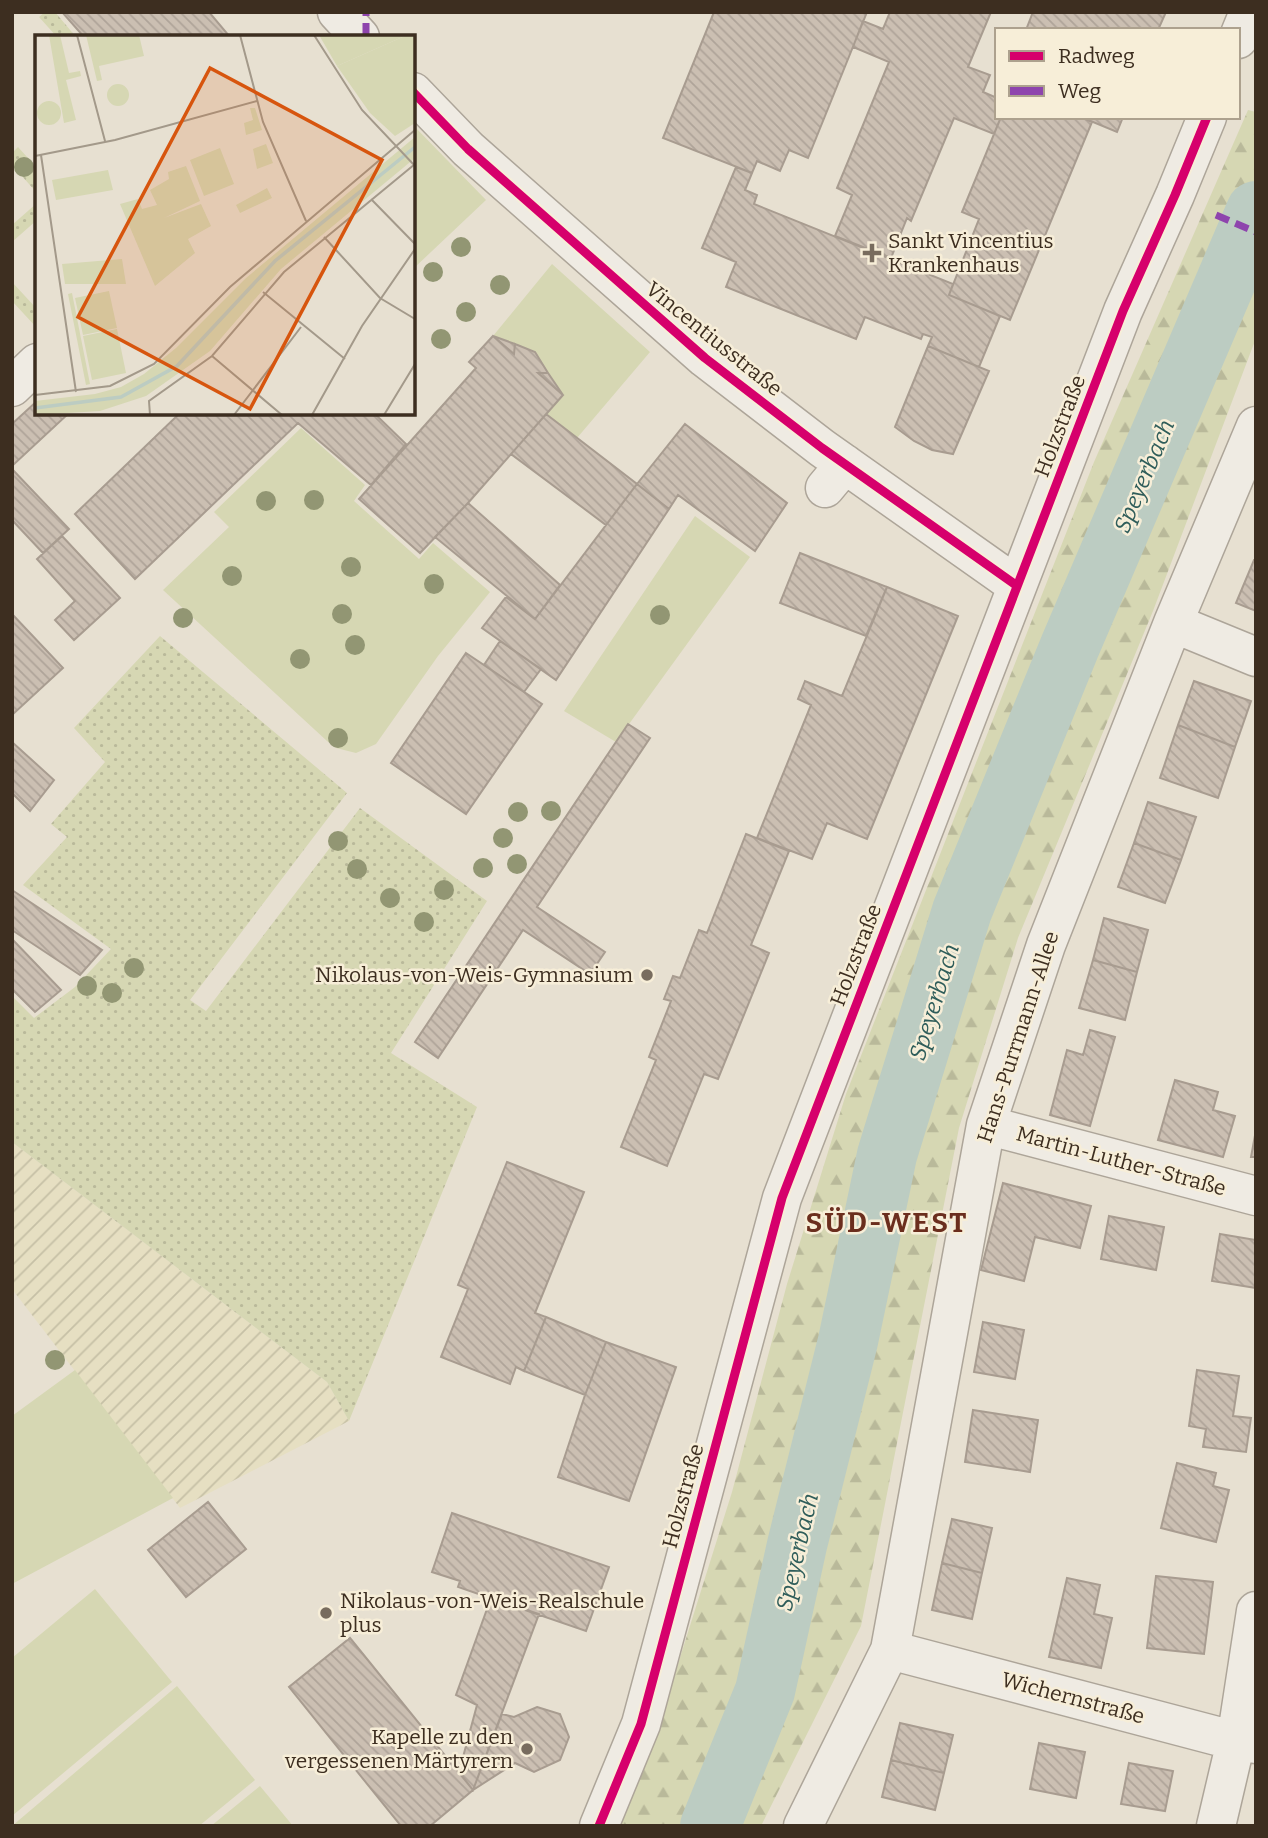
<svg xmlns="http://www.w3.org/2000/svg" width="1268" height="1838" font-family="Bitter,serif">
  <defs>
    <pattern id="farmland-furrows" width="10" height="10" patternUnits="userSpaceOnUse" patternTransform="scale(1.75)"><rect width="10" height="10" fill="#e6dfc2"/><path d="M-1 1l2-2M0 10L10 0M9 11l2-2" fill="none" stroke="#c6c0a6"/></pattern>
    <pattern id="forest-firs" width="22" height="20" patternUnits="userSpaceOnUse" patternTransform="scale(1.75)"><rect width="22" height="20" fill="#d6d7b3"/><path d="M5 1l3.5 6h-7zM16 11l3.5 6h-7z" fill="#b9b99a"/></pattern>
    <pattern id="garden-dots" width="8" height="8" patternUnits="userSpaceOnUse" patternTransform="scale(1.75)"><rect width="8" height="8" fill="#d6d7b3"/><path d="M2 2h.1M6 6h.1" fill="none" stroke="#b9b99a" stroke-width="1.8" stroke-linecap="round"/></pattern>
    <pattern id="building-back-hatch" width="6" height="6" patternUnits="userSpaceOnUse" patternTransform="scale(1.75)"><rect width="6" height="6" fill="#cbbfb2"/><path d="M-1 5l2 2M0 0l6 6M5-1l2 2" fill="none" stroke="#afa499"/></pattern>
  </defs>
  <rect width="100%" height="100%" fill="#e7e0d1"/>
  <path fill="url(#farmland-furrows)" d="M12 1142 327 1382 349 1421 180 1508 12 1289Z"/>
  <path fill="#d6d7b3" d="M413 125 486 200 413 269Z
    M552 264 650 352 577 438 546 414 562 395 535 352 493 336Z
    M301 428 365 485 354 501 419 559 433 543 490 592 438 656 376 744 356 753 336 748 327 741 163 590 229 527 214 512Z
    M695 516 750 557 616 742 564 711Z
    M75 1370 173 1498 12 1584V1416Z
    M95 1589 172 1682 12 1816V1658Z
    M177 1686 255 1780 199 1826H12Z
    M260 1786 293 1826H211Z"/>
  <path fill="url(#forest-firs)" d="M1248 110 1256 112V338L1153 611 1018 938 959 1128 861 1626 761 1826H616L662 1715 732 1492 787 1284 846 1094 1094 462Z"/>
  <path fill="url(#garden-dots)" d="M45 12H55L76 37H57L39 17Z
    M18 147 37 168V193L12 165V153Z
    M37 203V220L12 242V225Z
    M12 282 37 309 36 327 12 301Z
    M160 636 347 793 190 1000 206 1011 360 808 487 901 391 1053 477 1107 349 1421 327 1382 12 1142V996L34 1018 75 987 111 949 23 885 67 837 51 824 105 762 74 728Z"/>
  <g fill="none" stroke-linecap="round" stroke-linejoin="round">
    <path stroke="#bcccc2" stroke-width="60" d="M710 1826 765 1691 797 1545 848 1341 887 1155 962 911 1070 646 1256 211"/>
  </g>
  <path fill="url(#building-back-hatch)" stroke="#a89c90" stroke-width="2" d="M62 12H209L230 37H84Z
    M714 12H867L808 158 789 150 780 171 757 161 752 173 663 138Z
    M890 12H991L968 67 990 75 983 92 997 98V117H1001L994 134 954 118 911 221 907 218 891 258 835 236 852 195 837 188 889 62 853 47 863 21 883 29Z
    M1033 12H1166L1158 30H1026Z
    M1001 117H1081L1092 122 1010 320 949 295 979 219 962 212Z
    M1081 117H1123L1117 132Z
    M736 167 752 173 745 190 757 195 754 204 953 284 949 295 1000 316 979 367 928 346 932 337 923 334 921 339 865 317 856 339 726 287 736 262 702 248Z
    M493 336 514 354 515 344 535 352 548 373H538L563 395 468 503 420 553 359 499 476 368 469 362Z
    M493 336 515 344 514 354Z
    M928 346 989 371 953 454 932 450 914 441 895 427Z
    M538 373H548L563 395Z
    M37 401V413H69L12 466V424Z
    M180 413H374L406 444 371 485 298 423 135 579 75 514Z
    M546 414 637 484 606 525 511 454Z
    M685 424 787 503 755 551 678 495 669 509 637 484Z
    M12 469 69 529 43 553 12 520Z
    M637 484 669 509 556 680 482 628 506 597 535 619Z
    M468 503 560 585 535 619 435 537Z
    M62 536 120 598 74 640 55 620 75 601 37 559Z
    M800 553 887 587 866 636 780 603Z
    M1254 560H1256V611L1236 603Z
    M887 587 958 616 867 839 827 823 812 859 757 838 811 705 798 699 805 681 842 696Z
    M12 614 63 668 12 715Z
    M500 641 541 669 524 692 484 665Z
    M466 653 542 704 466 814 391 763Z
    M1194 681 1251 701 1235 747 1178 725Z
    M628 724 650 738 537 907 605 952 590 974 523 930 438 1058 415 1042Z
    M1178 725 1235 747 1218 798 1160 778Z
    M12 742 54 780 30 811 12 793Z
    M1148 802 1196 817 1181 860 1134 843Z
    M746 834 789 851 751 945 769 953 718 1079 704 1074 667 1166 621 1147 656 1060 649 1057 671 1001 664 999 673 976 680 978 699 930 707 933Z
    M1134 843 1181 860 1165 903 1118 887Z
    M12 890 102 950 80 975 12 930Z
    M1104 918 1148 930 1137 972 1093 960Z
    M12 939 61 990 35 1012 12 989Z
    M1093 960 1137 972 1125 1020 1079 1008Z
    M1090 1030 1115 1037 1090 1126 1050 1115 1067 1050 1083 1055Z
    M1175 1080 1218 1092 1213 1110 1235 1116 1223 1157 1158 1140Z
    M1256 1130V1157H1251Z
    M507 1162 584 1192 535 1313 546 1317 524 1371 516 1367 510 1384 441 1357 468 1289 458 1285Z
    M1003 1183 1091 1206 1080 1248 1035 1237 1024 1281 981 1270Z
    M1109 1216 1164 1227 1156 1270 1101 1259Z
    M1220 1234 1256 1240V1288L1212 1281Z
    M546 1317 606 1342 585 1395 524 1371Z
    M983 1322 1024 1330 1015 1379 974 1372Z
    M606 1342 676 1367 629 1501 558 1477 585 1395Z
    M1197 1370 1239 1376 1233 1416 1251 1418 1246 1452 1203 1447 1206 1429 1189 1426Z
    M973 1410 1038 1420 1030 1472 965 1462Z
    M1177 1463 1216 1473 1213 1486 1229 1490 1216 1542 1161 1528Z
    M208 1502 246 1549 186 1597 148 1550Z
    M452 1513 609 1567 586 1631 458 1587 460 1581 432 1572Z
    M952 1519 992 1528 982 1573 942 1563Z
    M942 1563 982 1573 972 1619 932 1610Z
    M1156 1576 1213 1582 1204 1654 1147 1648Z
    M1067 1578 1100 1585 1094 1614 1112 1618 1101 1668 1049 1657Z
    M491 1598 539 1614 473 1790 459 1772 477 1705 456 1695Z
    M350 1638 473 1790 430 1826H401L289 1687Z
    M537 1707 560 1714 569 1737 560 1760 534 1772 515 1763 473 1790 502 1714 514 1717Z
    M900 1723 953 1735 944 1773 891 1760Z
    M1039 1743 1085 1752 1076 1798 1030 1789Z
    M891 1760 944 1773 935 1810 882 1797Z
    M1129 1763 1173 1771 1165 1811 1121 1804Z"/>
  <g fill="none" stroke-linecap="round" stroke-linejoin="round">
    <g stroke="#ada599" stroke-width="41">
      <path id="minor" d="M337 12 360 37
        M1238 39 1249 12
        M413 92 468 149 705 358 822 448 1016 585
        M12 387 37 363
        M825 488 845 464
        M1173 623 1256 657
        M986 1125 1256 1196
        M890 1650 1236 1741 1256 1744
        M599 1826 641 1724 782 1198 1123 311 1175 195 1207 117
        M803 1826 890 1650 986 1125 1046 945 1173 623 1256 426
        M1216 1826 1236 1741 1256 1611"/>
    </g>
    <use href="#minor" stroke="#efebe3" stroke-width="38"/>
    <path stroke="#8e44ad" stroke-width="7" stroke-dasharray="14 7" stroke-linecap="butt" d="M366 37V12
      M1216 215 1256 232"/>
    <g stroke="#f7eed8" stroke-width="13">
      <path id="cycleway" d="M413 92 468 149 705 358 822 448 1016 585
        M599 1826 641 1724 782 1198 1123 311 1175 195 1207 117"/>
    </g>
    <use href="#cycleway" stroke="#d6006c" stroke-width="9"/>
  </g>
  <g fill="#929673">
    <circle cx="24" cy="167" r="10"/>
    <circle cx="461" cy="247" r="10"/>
    <circle cx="433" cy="272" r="10"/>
    <circle cx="500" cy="285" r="10"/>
    <circle cx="466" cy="312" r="10"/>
    <circle cx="441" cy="339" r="10"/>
    <circle cx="314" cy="500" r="10"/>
    <circle cx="266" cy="501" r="10"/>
    <circle cx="351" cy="567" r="10"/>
    <circle cx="232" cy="576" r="10"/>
    <circle cx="434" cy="584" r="10"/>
    <circle cx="342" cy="614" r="10"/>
    <circle cx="660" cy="615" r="10"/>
    <circle cx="183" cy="618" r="10"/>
    <circle cx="355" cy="645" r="10"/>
    <circle cx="300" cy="659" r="10"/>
    <circle cx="338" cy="738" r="10"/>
    <circle cx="551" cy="811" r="10"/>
    <circle cx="518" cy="812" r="10"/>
    <circle cx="503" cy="838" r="10"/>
    <circle cx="338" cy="841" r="10"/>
    <circle cx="517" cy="864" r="10"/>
    <circle cx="483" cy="868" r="10"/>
    <circle cx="357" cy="869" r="10"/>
    <circle cx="444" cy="890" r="10"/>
    <circle cx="390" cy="898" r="10"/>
    <circle cx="424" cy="922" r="10"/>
    <circle cx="134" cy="968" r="10"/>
    <circle cx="87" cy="986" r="10"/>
    <circle cx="112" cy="993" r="10"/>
    <circle cx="55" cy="1360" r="10"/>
  </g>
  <g fill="#786c5e" stroke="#f7eed8" stroke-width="2.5">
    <path d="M868.5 242.5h7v7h7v7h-7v7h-7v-7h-7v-7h7z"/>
    <circle cx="647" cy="975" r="7"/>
    <circle cx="326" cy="1613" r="7"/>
    <circle cx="527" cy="1749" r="7"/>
  </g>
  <g text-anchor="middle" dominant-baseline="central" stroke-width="5" stroke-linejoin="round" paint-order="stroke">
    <g font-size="21" fill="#3d2e20" stroke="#f7eed8" text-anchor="start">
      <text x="888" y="241">Sankt Vincentius<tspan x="888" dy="24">Krankenhaus</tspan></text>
      <text x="633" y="975" text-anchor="end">Nikolaus-von-Weis-Gymnasium</text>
      <text x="340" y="1601">Nikolaus-von-Weis-Realschule<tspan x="340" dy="24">plus</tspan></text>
      <text x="513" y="1737" text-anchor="end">Kapelle zu den<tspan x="513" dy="24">vergessenen Märtyrern</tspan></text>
    </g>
    <g font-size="21" fill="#3d2e20" stroke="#f7eed8">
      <text transform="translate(714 339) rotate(39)">Vincentiusstraße</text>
      <text transform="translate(1060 426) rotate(-69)">Holzstraße</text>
      <text transform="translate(856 955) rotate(-69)">Holzstraße</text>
      <text transform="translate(1018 1037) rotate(-72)">Hans-Purrmann-Allee</text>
      <text transform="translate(1121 1161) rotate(15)">Martin-Luther-Straße</text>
      <text transform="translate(683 1496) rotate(-75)">Holzstraße</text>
      <text transform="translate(1073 1698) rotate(15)">Wichernstraße</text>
    </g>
    <g font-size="23" font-style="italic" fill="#2f5d5a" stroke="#f7eed8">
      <text transform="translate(1144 476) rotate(-67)">Speyerbach</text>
      <text transform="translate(934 1002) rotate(-73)">Speyerbach</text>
      <text transform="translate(797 1552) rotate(-77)">Speyerbach</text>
    </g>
    <g font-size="28" font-weight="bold" letter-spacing="2" fill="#6b2e1e" stroke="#f7eed8">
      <text x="887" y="1222">SÜD-WEST</text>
    </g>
  </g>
  <g transform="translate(35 35)">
    <rect width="380" height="380" fill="#e7e0d1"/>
    <path d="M14 0H25L34 38 45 36 46 41 31 45 41 85 29 88ZM51 0H104L109 21 64 31 67 45 62 46ZM372 0H380V88L360 101 335 78 302 31ZM72 60a11 11 0 1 1 22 0a11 11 0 1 1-22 0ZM2 78a12 12 0 1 1 24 0a12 12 0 1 1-24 0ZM215 73H220L227 95 211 100 209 88 218 85ZM231 109 238 128 222 134 218 114ZM185 113 199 149 169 161 155 125ZM232 153 237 163 205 178 201 170ZM87 224 91 249H30L27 229ZM74 256 82 293 48 300 40 263ZM37 258 55 349 51 350 33 259ZM82 294 91 338 57 345 48 301Z" fill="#d6d7b3"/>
    <path d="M380 102V123L246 234 175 316 111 361 65 376 0 380V366L60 359 86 352 109 339 141 313 211 243Z" fill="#d6d7b3"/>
    <path d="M284 0H372L302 31Z" fill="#d6d7b3"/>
    <path d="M151 131 165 166 129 183 166 169 176 191 153 204 160 218 120 251 85 169 103 164 107 174 122 170 115 155 134 144 133 137ZM73 135 78 155 21 165 17 145Z" fill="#d6d7b3"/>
    <path fill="none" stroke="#bcccc2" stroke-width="3.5" d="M0 373 86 362 142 331 240 226 380 112"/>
    <path fill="none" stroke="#a3998a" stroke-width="2" d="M42 0 70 106M205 0 228 87 271 186M279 0 327 75 380 131M6 120 41 357M0 121 80 105 222 66M336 164 380 209M289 202 345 263 380 284M228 257 310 324M177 321 247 380M0 360 75 351 119 329 195 252 380 95M115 380 114 366 177 321 249 237 380 129M199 380 266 292M277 380 327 291 380 214M349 380 380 329"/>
    <path fill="#d7550e" fill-opacity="0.15" stroke="#d7550e" stroke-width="3.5" d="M175 33 347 125 215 374 43 282Z"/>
    <rect width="380" height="380" fill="none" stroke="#3d2e20" stroke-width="3.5"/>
  </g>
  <rect width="1268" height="1838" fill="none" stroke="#3d2e20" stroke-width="28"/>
  <rect x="995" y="28" width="245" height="91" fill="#f7eed8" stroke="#ada18e" stroke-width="2"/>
  <rect x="1009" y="51" width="35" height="10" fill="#d6006c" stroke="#ada18e" stroke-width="2"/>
  <text x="1058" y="63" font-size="21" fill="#3d2e20">Radweg</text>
  <rect x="1009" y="86" width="35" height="10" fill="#8e44ad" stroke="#ada18e" stroke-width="2"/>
  <text x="1058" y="98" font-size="21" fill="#3d2e20">Weg</text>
</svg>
